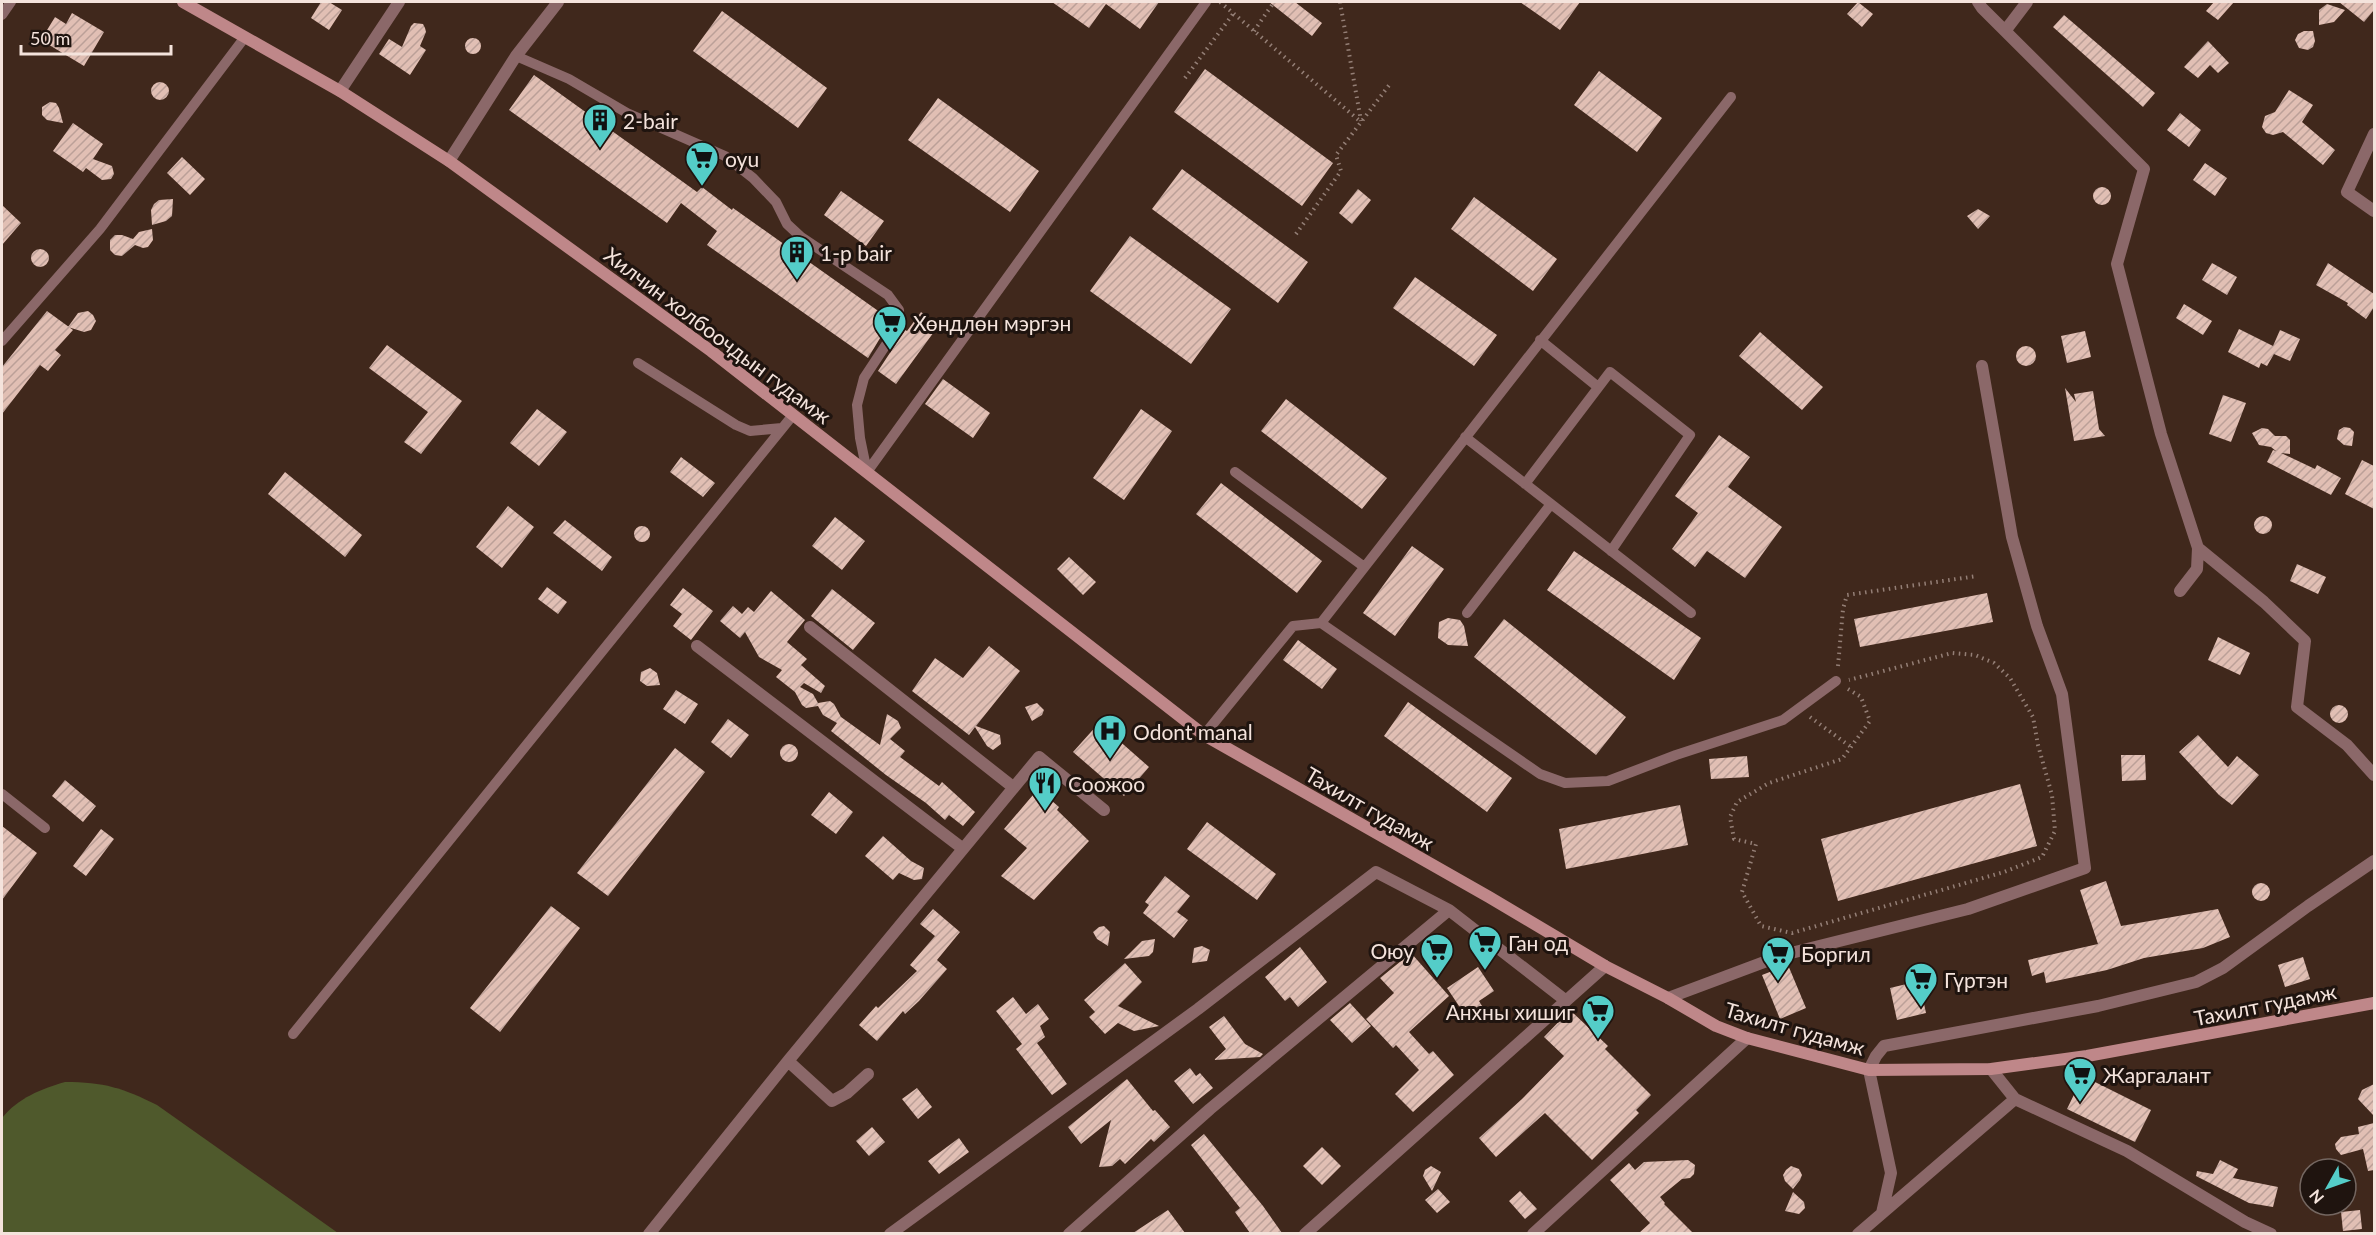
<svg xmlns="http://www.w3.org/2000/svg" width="2376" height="1235" font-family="Lato,sans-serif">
  <defs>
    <pattern id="building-hatch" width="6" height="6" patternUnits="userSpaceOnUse" patternTransform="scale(1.5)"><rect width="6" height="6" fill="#e1bfb4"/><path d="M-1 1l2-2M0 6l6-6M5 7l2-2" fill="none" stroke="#bba098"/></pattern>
  </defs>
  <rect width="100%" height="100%" fill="#40281c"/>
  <path fill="#4f592c" d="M65 1082C104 1082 123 1088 157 1105L338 1233H2V1118C18 1098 41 1089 65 1082Z"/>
  <path fill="url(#building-hatch)" d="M321 2H329L342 10 329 30 311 18Z
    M1052 2H1159L1140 29 1106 4 1089 28Z
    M1269 2H1295L1322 23 1312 36Z
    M1520 2H1580L1560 30Z
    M1858 2 1873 14 1862 27 1847 14Z
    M2214 2H2234L2218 20 2206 11Z
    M2339 2H2374V10L2364 22Z
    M2327 4 2345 10 2334 22 2319 25V10Z
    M722 11 827 88 798 128 693 51Z
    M72 13 104 32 84 66 41 40 55 17 66 24Z
    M2064 15 2155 93 2143 107 2053 27Z
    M414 23 423 24 425 28 426 32 420 46 426 50 410 75 379 54 389 39 402 47 411 26Z
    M2313 31 2315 41 2313 47 2308 50 2299 48 2295 40 2298 34 2304 31Z
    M465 46a8 8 0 1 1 16 0a8 8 0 1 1-16 0Z
    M2208 41 2229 63 2218 73 2210 65 2198 78 2184 67Z
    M1205 69 1333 163 1302 206 1174 112Z
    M1599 71 1662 118 1637 152 1574 105Z
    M534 75 697 192 702 187 732 210 733 208 891 320 868 358 707 245 717 231 681 203 667 223 509 110Z
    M151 91a9 9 0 1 1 18 0a9 9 0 1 1-18 0Z
    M2289 90 2313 105 2302 122 2335 150 2323 165 2283 132 2273 135 2266 133 2262 127 2265 116 2275 112Z
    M938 98 1039 171 1010 212 908 140Z
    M50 102 56 103 59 108 63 123 47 120 42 115V107Z
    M2180 113 2201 130 2189 147 2167 130Z
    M73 123 103 144 93 159 112 166 114 174 111 179 102 180 86 168 83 172 53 151Z
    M182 157 205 179 190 195 167 173Z
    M2205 163 2227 178 2215 196 2193 180Z
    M1182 169 1308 262 1278 303 1152 209Z
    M2093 196a9 9 0 1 1 18 0a9 9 0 1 1-18 0Z
    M1358 189 1371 200 1352 224 1339 213Z
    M841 191 884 221 866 246 824 215Z
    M1474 197 1557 259 1533 291 1451 229Z
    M173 199 172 216 166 221 152 225 151 210 154 204 159 200Z
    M2 205 21 223 2 245Z
    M1978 209 1990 216 1978 229 1967 216Z
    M152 229 153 240 148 247 143 248 135 245 122 256 115 255 110 250V240L115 235H122L133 239 139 232Z
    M1130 236 1231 309 1191 364 1090 291Z
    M31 258a9 9 0 1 1 18 0a9 9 0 1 1-18 0Z
    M2212 263 2237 277 2227 295 2202 280Z
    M2328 263 2374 294V307L2366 319 2347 305 2348 303 2316 285Z
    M1415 277 1497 335 1474 366 1393 308Z
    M2184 304 2212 321 2203 335 2176 318Z
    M47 311 73 330 55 350 61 355 48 371 40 365 2 414V367Z
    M88 311 93 315 96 321 91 330 84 332 68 327 78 313Z
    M921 312 939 325 896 384 878 371 905 330 907 331Z
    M2239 329 2273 346 2280 330 2300 339 2290 361 2274 354 2267 366 2261 363 2259 368 2228 352Z
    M2085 331 2091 357 2067 363 2061 336Z
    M1760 332 1823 387 1802 410 1739 356Z
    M387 345 462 401 421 454 404 442 428 412 369 368Z
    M2016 356a10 10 0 1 1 20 0a10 10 0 1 1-20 0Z
    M943 379 990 413 973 438 925 404Z
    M2065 388 2076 402 2074 394 2093 391 2099 429 2105 436 2074 441Z
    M2223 395 2246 403 2231 442 2209 434Z
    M1286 399 1387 478 1362 509 1261 431Z
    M537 409 567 432 539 466 510 443Z
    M1141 409 1172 431 1124 500 1093 478Z
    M2344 427 2350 428 2354 432 2352 446 2344 445 2337 439 2339 430Z
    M2262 428 2268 429 2275 436H2286L2290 440V454L2281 453 2315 469 2317 465 2341 478 2331 495 2267 462 2273 450 2276 451 2271 447 2259 445 2252 433Z
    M1719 435 1750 457 1728 487 1782 527 1745 578 1707 551 1695 567 1672 549 1698 513 1675 496Z
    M681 457 715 483 703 497 670 472Z
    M2362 460 2374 466V509L2345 494Z
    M285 472 362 535 345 557 268 494Z
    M1221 483 1322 561 1297 593 1196 514Z
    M508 506 534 527 502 568 476 547Z
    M2254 525a9 9 0 1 1 18 0a9 9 0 1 1-18 0Z
    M835 517 865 541 842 570 812 546Z
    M565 520 612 557 602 571 553 533Z
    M634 534a8 8 0 1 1 16 0a8 8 0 1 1-16 0Z
    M1412 546 1444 569 1395 636 1363 613Z
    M1574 551 1701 638 1674 680 1547 590Z
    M1069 557 1096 582 1083 595 1057 569Z
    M2297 564 2326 577 2318 594 2290 581Z
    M547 587 567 602 558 614 538 599Z
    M683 588 713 611 691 640 673 626 682 614 670 605Z
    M832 589 875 623 853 650 811 616Z
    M771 591 805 620 787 642 807 659 801 665 825 686 821 693 804 683 800 687 813 694 818 703 830 701 834 704 841 717 880 745 887 714 898 721 901 728 890 739 905 751 900 757 939 786 942 782 975 812 963 826 949 815 945 820 926 803 886 775 831 731 837 723 823 715 818 706 806 708 802 705 795 692 776 677 782 670 759 657 745 632 740 638 720 621 733 606 742 614 748 607 754 612Z
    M1987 593 1993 622 1860 647 1854 619Z
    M1448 618 1460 620 1464 626 1468 646 1448 645 1438 638 1439 622Z
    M1504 619 1626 717 1596 755 1474 657Z
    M2218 637 2250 653 2240 675 2208 660Z
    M1298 640 1337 669 1322 689 1283 660Z
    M989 646 1020 671 976 726 1000 735 1001 744 993 750 987 746 975 727 969 735 912 691 935 658 963 678Z
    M650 668 657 673 660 685 647 686 640 681 641 672Z
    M676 690 698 704 685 724 663 709Z
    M1408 702 1512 778 1487 812 1384 736Z
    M1037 703 1044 710 1042 715 1032 721 1025 707Z
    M2330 714a9 9 0 1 1 18 0a9 9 0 1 1-18 0Z
    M728 719 749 735 731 758 711 742Z
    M1099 723 1149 767 1124 796 1073 752Z
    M2198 735 2228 767 2237 756 2259 775 2232 805 2219 795 2179 752Z
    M780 753a9 9 0 1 1 18 0a9 9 0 1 1-18 0Z
    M675 748 705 772 608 896 577 873Z
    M2121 755H2145L2146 780 2122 781Z
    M1747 756 1749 777 1711 779 1709 759Z
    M65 780 96 806 83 822 52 796Z
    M2020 784 2037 846 1838 901 1821 839Z
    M1038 789 1059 807 1057 810 1089 841 1034 900 1001 876 1027 848 1004 829Z
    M829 792 853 812 836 834 811 815Z
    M1680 805 1688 845 1566 869 1559 829Z
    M1207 822 1276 874 1257 900 1187 849Z
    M2 826 37 853 2 900Z
    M101 829 114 839 86 876 73 866Z
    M883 836 911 861 924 868 922 879 914 880 899 873 893 880 865 856Z
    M1165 876 1190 896 1177 912 1188 920 1174 938 1143 913 1149 905 1145 902Z
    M2106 881 2121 926 2218 909 2230 937 2203 948 2144 958 2107 970 2046 983 2044 972 2032 976 2028 960 2098 944 2080 890Z
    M2252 892a9 9 0 1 1 18 0a9 9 0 1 1-18 0Z
    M551 906 580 928 500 1032 470 1008Z
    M933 909 960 932 937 960 947 969 919 1001 905 1014 903 1011 877 1041 859 1025 876 1006 878 1008 917 971 910 965 935 936 920 924Z
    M1104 926 1110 932 1108 946 1097 939 1093 932 1099 927Z
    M1155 939 1153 952 1149 956 1124 959 1142 941Z
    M1202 946 1210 950 1207 961 1192 963 1194 948Z
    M1300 947 1327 982 1298 1007 1290 997 1285 1001 1265 977Z
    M1411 953 1449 996 1409 1032 1429 1054 1433 1051 1454 1075 1413 1112 1395 1094 1419 1070 1396 1045 1393 1048 1366 1019 1394 993 1380 978Z
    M2303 957 2310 979 2285 987 2278 965Z
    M1125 963 1142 982 1118 1006 1159 1026 1134 1031 1118 1023 1105 1034 1089 1017 1095 1012 1084 1000Z
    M1788 965 1806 1008 1780 1019 1762 975Z
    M1478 967 1494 991 1479 1001 1485 1011 1469 1021 1447 988Z
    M1919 981 1926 1013 1897 1020 1890 988Z
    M1013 997 1026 1014 1038 1004 1049 1019 1040 1026 1045 1037 1037 1043 1067 1084 1052 1095 1016 1049 1022 1044 996 1011Z
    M1350 1003 1371 1026 1352 1043 1330 1020Z
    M1570 1010 1608 1046 1605 1049 1651 1095 1636 1110 1639 1113 1592 1160 1545 1113 1496 1157 1479 1138 1522 1099 1564 1056 1544 1037Z
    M1224 1016 1245 1044 1263 1054 1260 1057 1214 1060 1226 1049 1209 1027Z
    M1190 1068 1196 1076 1200 1073 1213 1088 1193 1104 1174 1081Z
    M2083 1076 2151 1110 2135 1142 2067 1109Z
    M1127 1079 1153 1111 1155 1110 1170 1127 1154 1142 1151 1139 1125 1164 1120 1159 1112 1166 1099 1167 1111 1120 1081 1144 1068 1127Z
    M2374 1084V1116L2358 1099 2362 1090Z
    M917 1088 932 1107 918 1119 902 1099Z
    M2374 1123V1170L2368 1171 2363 1149 2341 1155 2336 1149 2335 1144 2341 1137 2359 1134 2358 1127Z
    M872 1127 885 1142 869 1156 856 1141Z
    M1204 1134 1263 1206 1282 1233H1250L1235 1212 1240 1208 1191 1145Z
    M959 1138 969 1152 939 1174 928 1161Z
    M1322 1147 1341 1166 1322 1185 1303 1166Z
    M1688 1160 1695 1165 1694 1174 1690 1178 1682 1179 1660 1197 1665 1203 1664 1204 1693 1233H1639L1650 1223 1610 1180 1629 1163 1635 1170 1644 1162Z
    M2220 1160 2238 1169 2233 1178 2278 1187 2273 1207 2249 1203 2196 1176 2197 1171 2213 1174Z
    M1431 1166 1441 1172 1432 1191 1423 1176 1425 1170Z
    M1791 1166 1799 1169 1802 1175 1800 1180 1793 1189 1785 1181 1783 1175 1786 1170Z
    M1438 1189 1450 1202 1437 1213 1425 1200Z
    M1520 1191 1537 1209 1525 1219 1509 1201Z
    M1793 1192 1804 1202 1805 1208 1799 1214 1785 1211Z
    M1168 1210 1185 1233H1133Z
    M2360 1210 2362 1229 2343 1231 2341 1212Z"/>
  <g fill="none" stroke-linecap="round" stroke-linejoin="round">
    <path stroke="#947f76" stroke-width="4" stroke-dasharray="1.5 4.5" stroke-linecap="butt" d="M1220 2 1361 122
      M1340 2 1361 121
      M1254 31 1274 2
      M1185 78 1233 14
      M1296 234 1341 171 1336 155 1390 84
      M1838 666 1843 609 1847 595 1977 576
      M1848 689 1861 697 1870 721 1842 759 1769 783 1737 802 1730 817 1734 839 1756 844 1742 892 1761 926 1792 933 2004 872 2042 857 2055 831 2052 795 2038 745 2033 717 2010 678 1994 663 1975 655 1952 653 1849 680
      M1810 717 1851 747"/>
    <path stroke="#8b6869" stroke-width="10" d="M2 15 11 2
      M516 56 569 79 627 113 725 156 753 178 776 202 787 224 801 237 888 295 899 310V325L864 378 857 405 860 438 867 472
      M1540 340 1598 387
      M2 341 100 229 245 37
      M638 363 736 425 750 431 782 428
      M1465 437 1691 613
      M867 472 1206 2
      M1235 472 1363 566
      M1525 484 1610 372 1690 435 1611 551
      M1467 613 1551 504
      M1321 623 1540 774 1565 783 1608 781 1676 755 1783 720 1836 681
      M1204 735 1293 626 1321 623 1731 97
      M2 794 45 828
      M293 1034 793 415"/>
    <path stroke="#8b6869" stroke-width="12" d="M1978 2 1982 8 2144 169 2117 264 2161 434 2198 548 2264 602 2305 641 2297 707 2347 745 2374 775
      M2005 31 2027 2
      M340 91 399 2
      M2374 134 2347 192 2374 211
      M449 161 516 56 558 2
      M2180 591 2197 569 2198 548
      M810 627 1013 787
      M697 646 962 848
      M1668 998 1783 955 1968 909 2085 868 2062 694 2037 626 2012 537 1982 366
      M788 1061 832 1101 847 1093 868 1074
      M1991 1069 2015 1099 2127 1151 2245 1222 2271 1234
      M1882 1213 1891 1173 1869 1070 1876 1056 1884 1046 2098 1006 2196 982 2223 968 2308 906 2374 861
      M649 1234 788 1061 1039 757 1104 810
      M890 1234 1198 1009 1376 872 1449 910 1565 1000
      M1069 1234 1210 1109 1449 910
      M1305 1234 1605 966
      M1533 1234 1747 1038
      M1858 1234 2015 1099"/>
    <path stroke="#bf8789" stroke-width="12" d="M183 2 340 91 449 161 711 351 1204 735 1489 897 1605 966 1668 998 1716 1026 1747 1038 1869 1070 1991 1069 2087 1056 2374 1003"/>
  </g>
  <defs>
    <g id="building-pin" transform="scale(1.725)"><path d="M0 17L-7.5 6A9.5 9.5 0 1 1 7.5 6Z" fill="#54cdc8" stroke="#1f140f"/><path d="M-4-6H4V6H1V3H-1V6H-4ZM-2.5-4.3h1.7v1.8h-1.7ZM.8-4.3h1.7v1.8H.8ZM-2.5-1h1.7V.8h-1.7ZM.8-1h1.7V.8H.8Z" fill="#111"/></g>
    <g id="supermarket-pin" transform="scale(1.725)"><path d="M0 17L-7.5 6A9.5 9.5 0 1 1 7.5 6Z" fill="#54cdc8" stroke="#1f140f"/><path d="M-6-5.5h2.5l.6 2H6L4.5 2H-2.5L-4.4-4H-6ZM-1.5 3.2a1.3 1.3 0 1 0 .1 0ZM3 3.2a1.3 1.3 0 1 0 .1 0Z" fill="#111"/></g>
    <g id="hospital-pin" transform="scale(1.725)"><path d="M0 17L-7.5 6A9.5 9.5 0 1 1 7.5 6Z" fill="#54cdc8" stroke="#1f140f"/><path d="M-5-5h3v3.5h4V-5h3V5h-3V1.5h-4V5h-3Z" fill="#111"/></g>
    <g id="restaurant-pin" transform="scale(1.725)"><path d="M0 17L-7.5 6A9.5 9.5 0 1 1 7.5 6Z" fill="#54cdc8" stroke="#1f140f"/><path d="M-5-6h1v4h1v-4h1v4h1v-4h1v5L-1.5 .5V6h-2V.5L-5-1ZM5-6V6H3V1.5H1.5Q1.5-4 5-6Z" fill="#111"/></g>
  </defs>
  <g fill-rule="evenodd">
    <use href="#building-pin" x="600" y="120"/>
    <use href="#supermarket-pin" x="702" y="158"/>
    <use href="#building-pin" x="797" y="252"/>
    <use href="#supermarket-pin" x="890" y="322"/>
    <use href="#hospital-pin" x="1110" y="731"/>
    <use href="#restaurant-pin" x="1045" y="783"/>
    <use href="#supermarket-pin" x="1485" y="942"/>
    <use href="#supermarket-pin" x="1437" y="950"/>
    <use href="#supermarket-pin" x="1778" y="953"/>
    <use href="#supermarket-pin" x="1921" y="979"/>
    <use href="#supermarket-pin" x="1598" y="1011"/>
    <use href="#supermarket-pin" x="2080" y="1074"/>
  </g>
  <g text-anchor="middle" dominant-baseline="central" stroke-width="6" stroke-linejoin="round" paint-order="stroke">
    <g font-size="21" fill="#f4e3dc" stroke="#1f140f" text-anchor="start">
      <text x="623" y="120">2-bair</text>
      <text x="725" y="158">oyu</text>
      <text x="820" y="252">1-p bair</text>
      <text x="913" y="322">Хөндлөн мэргэн</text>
      <text x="1133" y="731">Odont manal</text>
      <text x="1068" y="783">Соожоо</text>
      <text x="1508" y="942">Ган од</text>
      <text x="1414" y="950" text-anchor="end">Оюу</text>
      <text x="1801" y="953">Боргил</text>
      <text x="1944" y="979">Гүртэн</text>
      <text x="1575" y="1011" text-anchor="end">Анхны хишиг</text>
      <text x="2103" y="1074">Жаргалант</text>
    </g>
    <g font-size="21" fill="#f4e3dc" stroke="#1f140f">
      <text transform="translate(718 335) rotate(37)">Хилчин холбоочдын гудамж</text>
      <text transform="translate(1370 808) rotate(30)">Тахилт гудамж</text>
      <text transform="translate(2265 1004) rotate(-11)">Тахилт гудамж</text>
      <text transform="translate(1795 1028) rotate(16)">Тахилт гудамж</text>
    </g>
  </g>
  <rect width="2376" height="1235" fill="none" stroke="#f4e3dc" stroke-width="6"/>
  <g transform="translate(2328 1187) rotate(230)"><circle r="28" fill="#1f140f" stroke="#746761" stroke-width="1.5"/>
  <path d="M0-4.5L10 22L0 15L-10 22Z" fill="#54cdc8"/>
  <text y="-9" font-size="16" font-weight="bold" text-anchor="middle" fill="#f4e3dc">N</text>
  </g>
  <path d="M21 45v9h150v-9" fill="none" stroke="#f4e3dc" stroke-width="3"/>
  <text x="30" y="45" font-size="18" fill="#f4e3dc" stroke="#1f140f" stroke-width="4.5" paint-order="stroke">50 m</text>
</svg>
